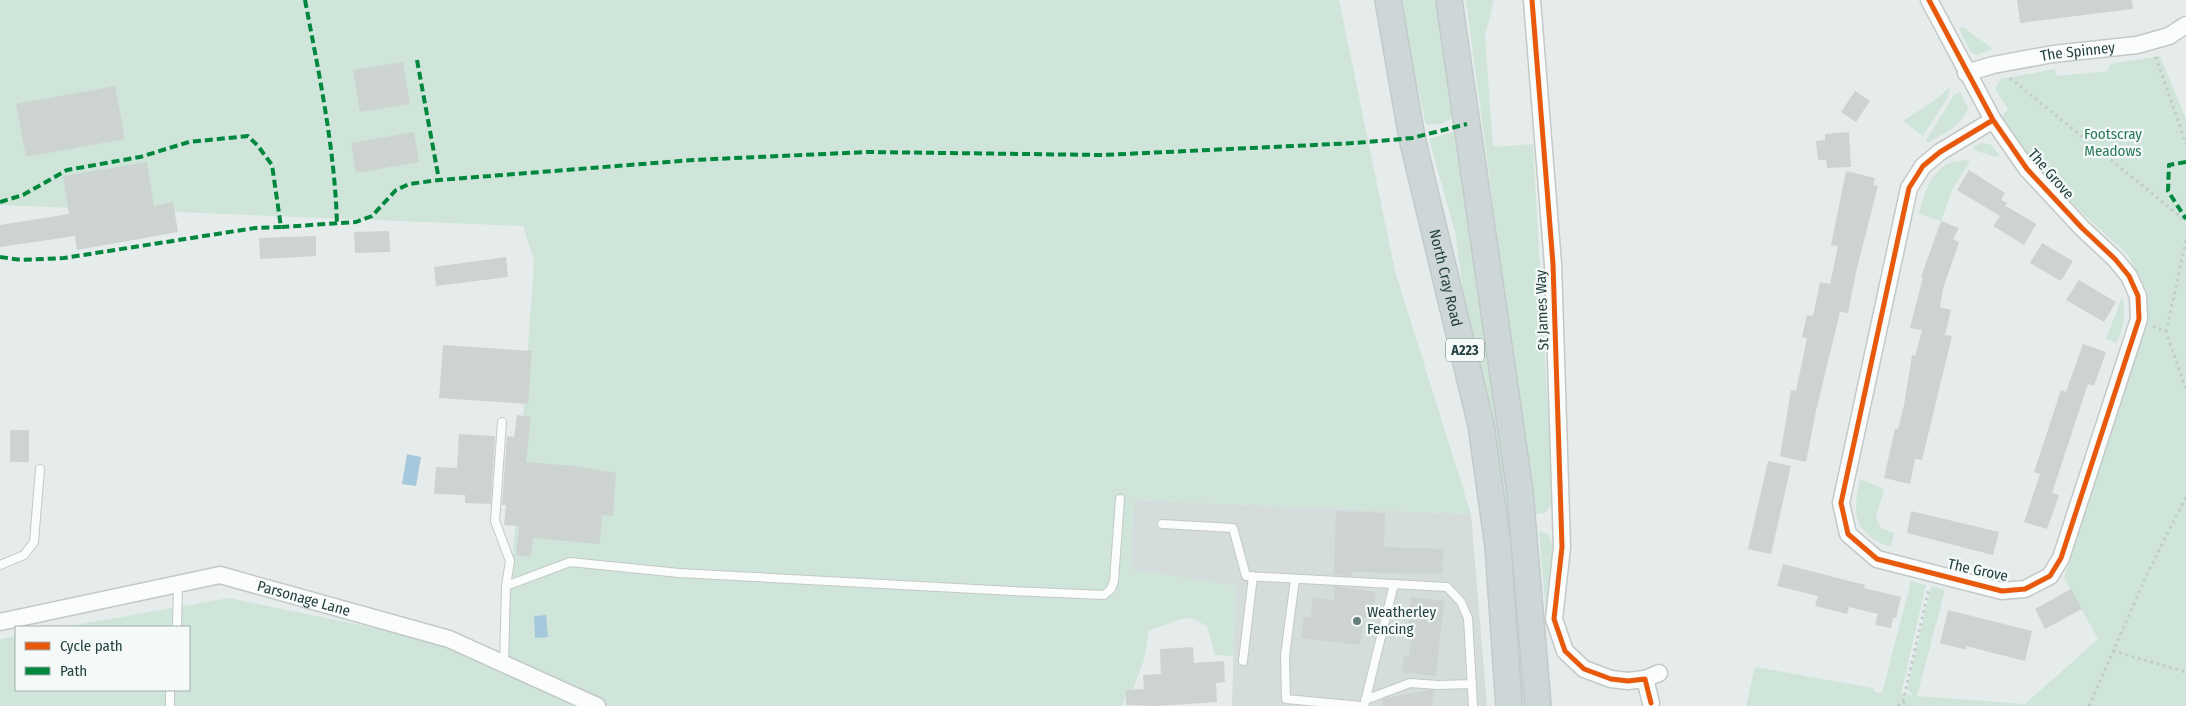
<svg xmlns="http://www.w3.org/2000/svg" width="2186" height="706" font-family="'Fira Sans Condensed',sans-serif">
  <rect width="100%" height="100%" fill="#e6eceb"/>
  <path fill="#d4dddb" d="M1134 500 1471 514 1487 706H1232L1235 586 1130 569Z"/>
  <path fill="#cfe5da" d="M0 0H1339L1395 271 1471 514 1134 500 1130 569 1235 586 1233 656 1215 655 1207 626 1191 618 1180 619 1149 631 1144 660 1133 689 1126 690V697L1122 706H0V639L16 636V690H189V627H64L229 598 506 655 534 261 523 226 0 205Z
    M1399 0H1433L1439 11 1454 117 1442 124 1426 125Z
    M1466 0H1494L1485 36 1493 147 1533 144 1553 503 1545 513 1534 514Z
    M1963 27 1993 49 1976 55 1970 51 1959 28Z
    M2160 56 2186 119V706H1746L1755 667 1873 688 1875 692 1882 693 1911 581 1926 585 1901 694 1913 695 1907 689 1931 586 1945 590 1917 696 2025 704 2098 639 2064 578 2148 319 2147 290 2127 254 2045 179 2002 117 2008 109 1995 89 2001 79 2055 69 2057 76 2108 71 2110 64Z
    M1950 87 1948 97 1923 136 1903 121 1935 100Z
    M1960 92 1968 107C1962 126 1945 133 1928 143L1926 140 1954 95Z
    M1457 131 1516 542 1527 706H1519L1455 232 1429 139Z
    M1982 143 1990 144 1999 155 1997 157 1976 151 1973 147Z
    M1965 160 1970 161 1952 190 1941 221 1919 214C1923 196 1930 172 1949 163 1954 161 1960 161 1965 160Z
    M2122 297C2127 313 2123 328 2117 343L2106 339Z
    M1860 479 1884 489 1876 518 1881 528 1894 533 1891 547C1853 534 1852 514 1860 479Z
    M1539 531 1548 534 1553 547 1546 613Z"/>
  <path fill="#a6c8dc" d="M407 454 421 457 416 486 402 484Z
    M546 615 548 637 535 638 534 616Z"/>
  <path fill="#cdd3d1" d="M2017 0H2132L2133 9 2020 23Z
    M403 62 410 104 360 112 353 70Z
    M115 86 125 139 26 157 16 104Z
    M1855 91 1870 101 1856 122 1841 112Z
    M414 132 419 162 356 173 351 143Z
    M1849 132 1851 167 1827 168 1826 160H1818L1816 141 1825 140V134Z
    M147 162 154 206 173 202 178 232 77 250 75 236 0 247V225L69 214 63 176Z
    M1969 170 2005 193 2001 200 2007 203 2001 213 2006 206 2036 224 2024 245 1993 226 2000 216 1957 190Z
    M1846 171 1875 178 1873 185 1878 186 1856 272 1848 313 1840 312 1816 411 1806 462 1780 456 1791 390 1796 391 1807 338 1802 337 1807 315 1813 316 1820 282 1830 284 1832 275 1838 246 1831 245Z
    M1941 221 1959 228 1953 239 1959 242 1943 289 1940 307 1951 310 1945 335 1952 336 1922 460 1915 459 1910 484 1884 478 1895 429H1898L1904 405 1912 355 1915 356 1922 330 1910 328 1923 277H1921Z
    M389 231 390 252 355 253 354 232Z
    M316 236V256L260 259 259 238Z
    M2042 243 2073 261 2061 281 2030 263Z
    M506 257 508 277 436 286 434 267Z
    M2079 280 2116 302 2104 322 2066 300Z
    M2083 344 2106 352 2094 386 2088 384 2052 493 2059 495 2047 529 2024 522 2040 474 2034 472 2061 390 2066 392Z
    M443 345 532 351 528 404 439 398Z
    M517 415 531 417 526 462 574 466 616 473 613 516 602 515 600 544 533 538 531 557 516 555 519 526 504 525 506 505H502L507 436 514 437Z
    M10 430H29V462H10Z
    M459 434 495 436 491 504 465 503V495L434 494 436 467 457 468Z
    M1768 461 1791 466 1771 554 1748 549Z
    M1336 511 1385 513 1384 547 1443 549 1442 574 1352 572 1351 576 1334 575Z
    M1911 511 1999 532 1993 555 1907 533Z
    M1783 564 1865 585 1864 588 1901 597 1896 618H1893L1891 628 1875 625 1878 614 1849 607 1847 614 1815 606 1818 596 1777 586Z
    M1334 586 1376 592 1373 619 1364 618 1360 645 1301 638 1304 617 1311 618 1313 597 1334 600Z
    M2071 589 2082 609 2045 629 2035 609Z
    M1411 597 1444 601 1436 676 1402 672 1404 656 1409 657 1413 624 1408 623Z
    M1948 610 2032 631 2025 661 1966 646V650L1940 643Z
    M1193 647 1194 663 1224 661 1225 682 1216 683 1217 702 1156 706 1126 705V690L1144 689 1143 675 1161 674 1160 649Z
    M1427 690H1434L1432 706H1382L1383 699Z"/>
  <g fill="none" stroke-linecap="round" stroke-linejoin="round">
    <g stroke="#c3c9c8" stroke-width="10">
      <path id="lane" d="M502 422 495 521 510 561 506 586
        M1162 524 1233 528 1246 576 1447 587 1461 602 1468 618 1473 706
        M0 565 24 555 34 542 40 469
        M1295 579 1285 656 1286 699 1361 706
        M177 627 178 584
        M1243 661 1253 576
        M504 663 506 586 570 562 679 573 1012 591 1104 595 1111 589 1114 581 1120 499
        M1365 700 1410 683 1438 685 1472 684
        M170 706V690
        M1364 706 1394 584"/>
    </g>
    <g stroke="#c3c9c8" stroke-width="19">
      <g id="street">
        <path d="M1532 0 1553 264 1562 547 1554 619 1565 651 1584 669 1611 679 1628 681 1645 679 1651 703"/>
        <path d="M1929 0 1993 120 2027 169 2082 228 2115 259 2129 276 2138 296 2139 319 2061 558 2050 576 2025 589 2002 591 1877 559 1848 534 1841 503 1909 188 1923 166 1940 152 1993 120"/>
        <path id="s1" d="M1966 73 1993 65 2053 54 2137 45 2169 36 2186 25"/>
        <path id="s2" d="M0 622 220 575 449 639 597 706"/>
        <path d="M1645 679 1659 673"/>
      </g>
    </g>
    <g stroke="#c2cbca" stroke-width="28">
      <g id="primary">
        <path id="s3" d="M1388 0 1412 138 1481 425 1498 546 1509 706"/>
        <path d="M1449 0 1520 492 1538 706"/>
      </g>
    </g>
    <path stroke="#c2cbcb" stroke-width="3" stroke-dasharray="2.5 4" stroke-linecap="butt" d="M2156 57 2186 144
      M2010 78 2186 221
      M2153 326 2166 332 2186 389
      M2166 332 2186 240
      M2113 651 2186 672
      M1903 701 1908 706
      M1898 706 1903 701 1929 588
      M2089 706 2148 572 2186 497"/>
    <use href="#lane" stroke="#fbfcfc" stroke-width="8"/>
    <use href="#street" stroke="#fbfcfc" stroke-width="16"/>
    <use href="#primary" stroke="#ced7d7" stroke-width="25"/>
    <path stroke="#00873e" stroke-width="4" stroke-dasharray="8 4" stroke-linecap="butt" d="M305 0C319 74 335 149 337 225
      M417 60 439 180
      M2186 162 2169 165 2168 191 2186 219
      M0 202 23 195 67 170 140 157 189 142 248 136 258 146 272 165 281 227 356 222 372 216 396 190 409 184 439 180 693 160 868 152 1103 155 1356 143 1412 138 1467 124
      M0 257 21 260 64 258 255 228 281 227"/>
    <g stroke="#f5faf9" stroke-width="8">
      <path id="cycleway" d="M1532 0 1553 264 1562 547 1554 619 1565 651 1584 669 1611 679 1628 681 1645 679 1651 703
        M1929 0 1993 120 2027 169 2082 228 2115 259 2129 276 2138 296 2139 319 2061 558 2050 576 2025 589 2002 591 1877 559 1848 534 1841 503 1909 188 1923 166 1940 152 1993 120"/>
    </g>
    <use href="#cycleway" stroke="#e8590c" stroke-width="5"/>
  </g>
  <circle fill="#677d7b" stroke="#f5faf9" stroke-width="2" cx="1357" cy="621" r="5"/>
  <g text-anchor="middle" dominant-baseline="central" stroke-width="4.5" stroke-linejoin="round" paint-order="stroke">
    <rect fill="#f5faf9" stroke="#617877" stroke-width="1" x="1446" y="338.5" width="38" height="23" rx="4"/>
    <g font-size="14" font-weight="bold" fill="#22413f">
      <text x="1465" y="350">A223</text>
    </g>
    <g font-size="15" fill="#22413f" stroke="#f5faf9">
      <text stroke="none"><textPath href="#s1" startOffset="114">The Spinney</textPath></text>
      <text transform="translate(2051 174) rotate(49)">The Grove</text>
      <text stroke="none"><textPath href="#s3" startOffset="284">North Cray Road</textPath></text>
      <text transform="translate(1542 310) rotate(-92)">St James Way</text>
      <text transform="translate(1978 570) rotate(12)">The Grove</text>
      <text stroke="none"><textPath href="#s2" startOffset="312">Parsonage Lane</textPath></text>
    </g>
    <g font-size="15" fill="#2a7a5a" stroke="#f5faf9">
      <text x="2113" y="134">Footscray<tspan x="2113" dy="17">Meadows</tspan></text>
    </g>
    <g font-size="15" fill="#22413f" stroke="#f5faf9" text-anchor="start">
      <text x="1367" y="612">Weatherley<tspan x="1367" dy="17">Fencing</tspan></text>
    </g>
  </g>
  <rect x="15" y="626" width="175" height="65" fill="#f5faf9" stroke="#a1b0af"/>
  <rect x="25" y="642" width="25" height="8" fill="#e8590c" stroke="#a1b0af"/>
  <text x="60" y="651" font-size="15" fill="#22413f">Cycle path</text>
  <rect x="25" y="667" width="25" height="8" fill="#00873e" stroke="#a1b0af"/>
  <text x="60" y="676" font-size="15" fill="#22413f">Path</text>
</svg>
